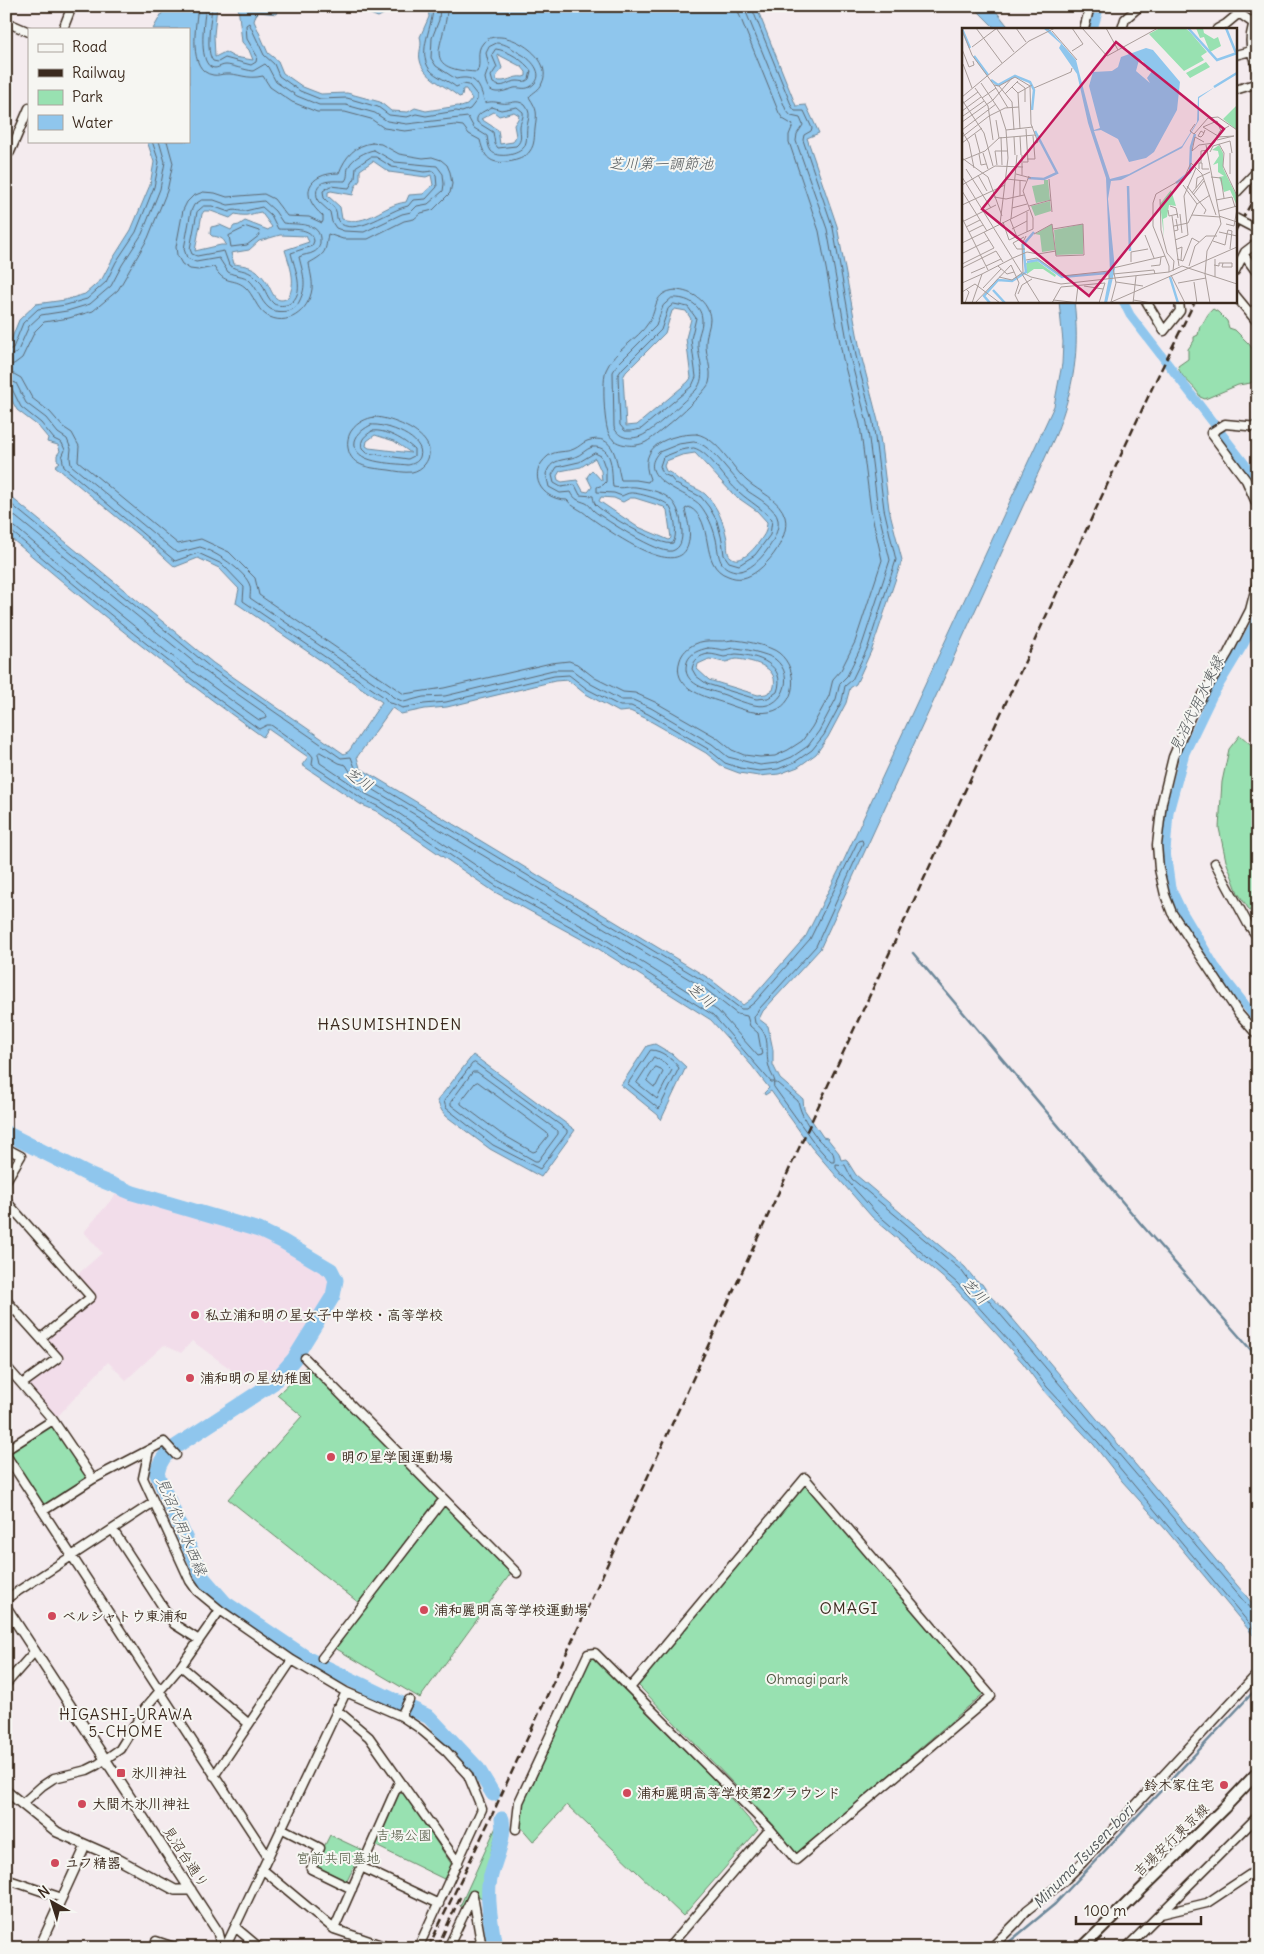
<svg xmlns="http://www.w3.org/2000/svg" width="1264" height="1954" font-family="Delius,'Klee One',sans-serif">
  <rect width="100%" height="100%" fill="#f4ebee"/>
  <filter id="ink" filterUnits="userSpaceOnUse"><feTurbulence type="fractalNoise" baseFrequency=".02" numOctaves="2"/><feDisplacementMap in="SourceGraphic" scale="10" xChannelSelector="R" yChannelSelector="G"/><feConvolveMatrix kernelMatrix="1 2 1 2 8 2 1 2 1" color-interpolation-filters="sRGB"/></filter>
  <g filter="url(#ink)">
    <path fill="#f2ddea" d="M117 1193 269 1239 323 1271 328 1276 330 1285 324 1298 307 1332 290 1355 270 1377 263 1370 248 1376 239 1375 192 1341 181 1353 164 1345 126 1380 108 1362 57 1417 29 1387V1384L64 1358 47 1342 48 1338 96 1296 77 1275 102 1253 84 1232Z"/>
    <path fill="#98e1b1" stroke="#6a8668" d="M1213 309 1218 312 1227 321 1229 328 1235 330 1249 344 1258 357V372L1251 383 1238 385 1205 399 1200 397C1195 384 1181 380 1178 366L1188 359V349L1194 341V337L1198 335 1200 326C1205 323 1206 314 1213 309Z
      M1240 735 1258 751V923L1238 893 1226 861 1219 828 1222 782 1229 749Z
      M307 1366 438 1498 359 1603 228 1499 302 1416 277 1395Z
      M49 1425 54 1426 87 1476V1480L46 1506 42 1505 10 1455V1452Z
      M805 1484 983 1694 797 1854 768 1819 638 1685Z
      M445 1505 511 1573 420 1698 335 1648Z
      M590 1658H593L721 1787 758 1830 683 1916 567 1805 536 1839 533 1841 520 1826 524 1799Z
      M398 1793H404L452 1865 444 1879 374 1845Z
      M496 1827 497 1830 487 1868 482 1898 471 1892 463 1907 460 1906Z
      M330 1835 362 1850 347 1881 344 1882 316 1869 315 1865Z"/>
    <path fill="#8fc6ed" stroke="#6d889a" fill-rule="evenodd" d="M166 6H217L214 35 215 57 225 52 234 57 253 60 249 50 242 42 238 6H273L278 11 277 14 259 12 256 15 254 21 268 53 278 61 283 73 303 87 321 94 347 93 380 102 391 111 408 112 415 108 426 111 458 106 461 107 467 105 472 99 466 89H463L462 96 459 97C447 86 423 78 420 60 418 52 423 45 420 37L429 17 428 6H756L796 106 806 105 819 133 807 138 837 226 861 355 878 421 889 509 902 560 872 649 856 684 850 688 846 703 828 737 816 754 798 767 779 774 759 776 739 773 723 767 706 753 645 718 630 711 619 712 584 693 568 680 555 681 447 707 425 709 401 714 392 708 357 757 360 768 710 979 743 1005 751 999 806 936 843 862 1054 406 1062 364 1063 342 1059 301H1074C1080 351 1074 387 1056 434L820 949 763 1011 759 1019 768 1026 773 1050V1065L780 1079 803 1099 804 1109 823 1137 827 1138 839 1153 841 1160 846 1159 856 1175 965 1267 976 1281 982 1284 990 1296 1006 1311 1258 1610V1641L1167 1531 1122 1481 1094 1445 1043 1390 1023 1363 954 1287 872 1217 811 1147 771 1091 765 1095 764 1093 769 1088 752 1066 711 1020 594 946 493 891 376 811 360 804 302 765 308 757 268 729 263 737C174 674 89 605 6 534V493L213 663 344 754 349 751 382 702 236 603 239 589 219 568 198 558 175 567 153 547 55 466 60 462 57 460V455L60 451 58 445 47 442 48 438 38 426 17 410 9 395 6 381V355L9 345 19 320 36 304 65 300 85 294 102 279 112 260 131 230 150 185 154 162 147 141H189V29H153ZM497 54 522 67 526 72V76L523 77C513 75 506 84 496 80V77L502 68ZM494 112 499 116 514 112 519 115 518 119 514 125 516 136 513 142 500 144 498 130 481 119ZM373 161 389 172 426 177 431 175 433 185 423 194 409 195 406 202C382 205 368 227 342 219L340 207 328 196V192L331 191 353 195 355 187 360 180V170ZM204 211H211L230 218 235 214C249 217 248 214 261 212L272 227 268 230 245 221 239 225 234 226 231 230 220 225 211 227 210 234 212 236C219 237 224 238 226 245H221L195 251 202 214ZM280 235 306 236 309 242 285 250C290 267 297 281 288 298 273 306 272 288 265 280 263 277 259 273 257 271 251 266 241 265 234 264L231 253 249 250 259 241ZM675 309 686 311 691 319 686 338 691 378 688 382 637 425 626 426 623 377 626 372 665 333 672 311ZM375 435 394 441 411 453 369 448 366 446 367 441ZM695 453 734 495 757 511 767 522C767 525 766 530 765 533 760 542 742 567 731 557 726 554 728 544 727 539 724 523 717 505 705 494 699 489 689 486 681 481 675 478 673 473 666 471L664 466 666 461 682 455ZM595 458 601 471 602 481 592 470 587 477 592 487 588 492 583 491 577 480 562 482 558 480 557 476 560 471 581 467ZM601 497 614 498 623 502 630 498H635L664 507 667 510 671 538 669 540 636 526 599 501ZM709 659C714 659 720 662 725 662 729 662 732 659 737 659 754 661 781 667 773 690L766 694 758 695 709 680 697 669 698 664Z
      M350 6H399L378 17Z
      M973 6H992L1010 29H996Z
      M655 1044 672 1054 686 1067 661 1120 658 1115 621 1085 647 1046Z
      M473 1055 575 1130 541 1177 490 1149 446 1116 442 1111 437 1101Z"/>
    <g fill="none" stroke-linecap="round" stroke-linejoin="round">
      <path stroke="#5d6871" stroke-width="1" d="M198 6C196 25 187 71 213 75 218 76 221 74 225 74 239 73 246 80 263 76L270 87 292 102 317 112H345L371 119 384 128 405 131 455 125 463 126 469 134 480 140C485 161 493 165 513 161 520 159 526 157 530 151 535 144 534 137 535 129 537 112 538 111 529 97 533 92 540 90 542 83 556 56 499 23 483 43 475 52 482 62 477 72 415 69 448 43 447 6
        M206 6C204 19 198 60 211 67 217 70 220 65 226 65 231 65 245 70 253 71L265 64 268 67 276 82 297 96 319 105H346L375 113 387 121 407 124 468 117 474 128 487 136C488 141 488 147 491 151 498 159 519 155 524 147 528 140 526 134 527 127 528 118 532 114 525 105 516 98 511 105 501 103 495 102 492 101 485 103 480 87 477 74 456 79L436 66 431 58 432 38 439 20 440 6
        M212 6C211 19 205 52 213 61L218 62 225 58 251 65 256 62 257 56 247 39 246 25 249 23 264 55 274 64 279 76 300 91 320 99 347 98 378 107 389 115 407 117 416 114 426 116 456 111 462 112 470 109 477 100V95L469 85 463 84 456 87C449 81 436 77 430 70 416 51 434 26 433 6
        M497 43C506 43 514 50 521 54 533 60 547 77 530 87 524 90 520 87 514 88 502 92 488 98 485 78L489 66 486 53 489 47Z
        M496 49C507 50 525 61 531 71L529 79C524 83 523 81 517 81 507 81 504 90 493 83L491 76 497 67 492 55Z
        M492 107 501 110 517 107 523 112C524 118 520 122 520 127 520 135 523 140 516 146L498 148 495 144 493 132 477 122C475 113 486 111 492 107Z
        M372 143 381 144 399 154 423 158 432 157 441 160 447 165 450 172 452 184 450 193 433 210 421 213 414 219 404 221 368 239H343L328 234C325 252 327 253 309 263 310 272 313 280 312 289 309 311 287 328 266 315 256 308 254 295 245 287 233 277 225 286 214 267L198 270 190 269 182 264 177 255 176 247 183 210 187 202 193 196 203 192 215 193 227 197 264 194 274 199 287 216 309 217 322 223 323 221V216C298 195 308 173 339 173 345 157 355 145 372 143Z
        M374 150 395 162 437 166 443 174 444 184 443 191 428 204 417 206 411 212 402 214 364 232 344 231 336 228 332 222 330 212 318 201C311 178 331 181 345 181 349 176 346 171 349 166 353 158 366 151 374 150Z
        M371 157H376L392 167 424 172 433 171 436 175 437 187 426 199 413 200 408 206C389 210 359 235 341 224 335 220 338 214 335 209 333 205 327 202 324 198L323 191 330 186 349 188 355 178 356 167Z
        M202 200H214L228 205 264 201 275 211 283 223C296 225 322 221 320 242 320 246 318 250 314 252 309 255 304 254 299 257 303 274 308 285 299 302 297 306 293 310 288 311 281 312 274 312 269 308 260 301 258 288 249 280 244 275 234 276 228 272L219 258 196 262 187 258 184 249 191 211 194 205Z
        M204 206H212L229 212C235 208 238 212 245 211 251 210 256 208 262 207L271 215 278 229C290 230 312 226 314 241L312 246 291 253C294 267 307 294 289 304 285 306 278 306 274 304 268 299 265 290 262 284 260 282 256 278 254 276 247 269 236 271 229 265L224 251 197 256 192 254 190 249 197 212Z
        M247 227 259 231 260 235 247 245 231 247 229 236Z
        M676 290C692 291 709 301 710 319 710 327 706 334 706 342 705 355 713 370 709 383 705 394 657 436 646 442 640 445 633 446 627 445 619 444 612 441 609 434 604 425 602 379 606 370 614 350 638 340 649 322 658 309 652 292 676 290Z
        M672 298C687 297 703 305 702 322 702 328 698 335 698 341 697 358 708 375 696 390 685 400 652 432 641 436 630 440 618 438 614 427L613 372 617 365 656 326 663 306Z
        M674 304 688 307 696 318 691 339 696 377 692 386 641 429 631 431H625L620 425 618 375 622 369 661 330 668 309Z
        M6 351 13 348 23 323 38 309 66 305 87 299 106 282 116 262 136 232 154 187 159 162 152 141
        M6 357 17 353 29 326 41 315 67 311 90 304 111 286 122 265 142 234 160 189 165 162 159 141
        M6 365 14 364 22 358 35 331 44 322 69 318 93 311 118 290 148 238 167 191 173 163 167 141
        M6 373 14 374 21 378 32 398 50 412 63 427 72 433 79 446 78 461 178 544 201 539 229 552 255 578 259 595 404 694 444 688 551 663 569 661 577 664 595 678 623 692 635 693 655 702 716 737 732 750 744 755 760 757 775 756 788 750 802 741 812 727 829 696 833 679 841 670 855 642 882 560 871 511 860 425 843 359 819 231 789 142V135L793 125 783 119 779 113 739 14 738 6
        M6 380 16 383 26 403 46 418 58 433 67 439 71 449 70 458 71 465 177 553 200 547C214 551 246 571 250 586 251 590 250 595 250 598L388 692 393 697 404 702 423 697 445 696 553 670H572L591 684 621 700H633L651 708 712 744 728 757 760 765 777 763 792 757 808 746 819 731 836 699 840 683 847 676 862 645 890 560 878 510 867 423 850 357 827 229 796 141 797 134 803 125 800 118 791 116 786 110 746 12 745 6
        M6 386 12 389 21 407 41 423 54 439 62 443 65 450 62 457 64 467 175 561 198 553 222 564 244 587 243 601 384 697 389 703 394 704 402 708 424 704 446 702 554 676 569 675 587 689 620 706H631L648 714 708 749 725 763 740 768 759 771 778 769 795 762 812 750 824 735 842 701 845 686 852 680 868 647 896 560 884 509 873 422 856 356 833 228 803 140 804 135 811 131 812 128 804 111H795L792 107 751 6
        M375 417C394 418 444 438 425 464 422 468 417 471 412 472 404 473 396 471 389 470 373 468 351 468 348 448 347 442 348 435 352 430 357 423 366 418 375 417Z
        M371 425C385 423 427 438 420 457 418 462 413 464 408 465 393 463 351 464 355 441 357 433 365 428 371 425Z
        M372 431C386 429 404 440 414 449V456L408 459 367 453 362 448C360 439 365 436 372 431Z
        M697 434C719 439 731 467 747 481 759 492 780 499 785 517 791 538 763 574 743 578 737 579 733 578 728 576 698 566 716 521 689 507L685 509C687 519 691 530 689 540 683 587 604 527 588 516 581 509 573 508 567 500 541 500 526 474 548 456 556 450 566 453 574 449 579 447 582 443 587 441 616 431 616 463 621 480H636L648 482 650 479C636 446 669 434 697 434Z
        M694 442C712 443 733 480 749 492 758 498 776 508 778 520 781 537 754 574 736 571 717 568 719 554 716 539 713 527 708 515 700 505 688 492 634 479 659 452L679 444Z
        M592 447C615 445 611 473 613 487 624 489 626 486 636 487 667 492 680 499 682 532 682 540 681 548 672 551 658 554 606 520 594 511 591 508 589 504 586 503 578 500 575 500 571 492L560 493 549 487 546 474C551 459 561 461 575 457 581 455 586 449 592 447Z
        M694 448C710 452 725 481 739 492 750 502 762 508 772 520L770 535 755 555 739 565 729 562 724 555 722 540 717 521 709 507 701 497 676 484 670 477 663 474 660 466 663 457 681 450Z
        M595 453 601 456 606 470V482L603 485 597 487V492L614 493 622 496C624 495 628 493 630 493 636 492 664 500 668 505 675 511 678 536 673 543 663 548 602 513 595 504 594 502 593 497 593 496L580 495 575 485 561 487 554 483 552 475 557 467 579 462Z
        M6 500 210 667 341 758 351 757 357 773 707 983 741 1009H746L755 1002 810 939 858 841 862 840 863 843 816 946 760 1008 754 1017 755 1023C773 1037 764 1049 769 1067 770 1073 774 1077 775 1082H771L713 1015 597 941 496 886 379 807 363 799 312 765 313 757 310 753 271 725H267L259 729C173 668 92 600 12 532L6 530
        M6 509 206 672 266 714 267 718 259 720C174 661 94 594 15 527L6 524
        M732 640C743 640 771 646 779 653 799 669 798 707 769 712 752 715 737 707 721 702 702 696 671 687 680 660 682 653 688 647 695 644 707 638 719 643 732 640Z
        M708 648C713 648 718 649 723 650 727 650 730 648 734 648 742 648 768 654 775 659 797 676 782 712 754 705 744 703 734 699 725 695 710 690 680 685 687 662 690 653 699 650 708 648Z
        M708 654C714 654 719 656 724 657 728 657 731 654 736 654 757 655 787 665 777 692L768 698 756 699 707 684 696 676 692 669C694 659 699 656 708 654Z
        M320 752 339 763 346 765 354 778 704 988 737 1014 747 1016 750 1026 758 1033 762 1055 758 1056 718 1011 703 1001 600 936 499 881 382 802 366 794 320 763 318 754Z
        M651 1050C662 1050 673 1060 679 1068L659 1109 628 1084Z
        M654 1057 665 1063 672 1070 657 1099 637 1083Z
        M475 1063 567 1130V1133L540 1169 493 1145 446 1108 444 1101 472 1064Z
        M656 1067 661 1069 663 1072 656 1086 654 1087 647 1081Z
        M473 1072H477L558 1131V1134L538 1161H535L496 1139 451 1105V1102Z
        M478 1082 547 1133 548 1136 536 1151 533 1152 500 1133 461 1104V1101L475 1083Z
        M774 1083H777L798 1101C801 1115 808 1126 818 1139 824 1147 836 1148 834 1162H831L815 1144 774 1087Z
        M1258 1613 1252 1611 978 1288 972 1285 961 1270 852 1179 845 1165 836 1164V1168L876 1213 957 1283 1026 1360 1047 1387 1098 1442 1258 1634"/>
      <path stroke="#6d889a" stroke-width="2.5" d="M913 953 1141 1224 1258 1358
        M1002 1948 1055 1904 1258 1687"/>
      <path stroke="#8fc6ed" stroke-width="9" d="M1093 29 1100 6
        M1123 301 1130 315 1245 464 1258 484
        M1258 617 1244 644 1212 697 1185 753 1169 812 1166 852 1171 888 1181 909 1215 966 1258 1021"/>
      <path stroke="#8fc6ed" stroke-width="15" d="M6 1133 91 1176 133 1193 259 1230 282 1241 331 1270 336 1280 333 1296 294 1359 273 1383 175 1447C165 1455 159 1461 157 1474L203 1578 225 1603 308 1659 429 1717 478 1769 493 1794
        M495 1948C492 1927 487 1906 489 1885 492 1862 506 1843 502 1819"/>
      <g stroke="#3b2a1e" stroke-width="11">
        <path id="minor" d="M1229 6 1253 23
          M1258 15C1247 33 1249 51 1258 70
          M6 22 29 32
          M63 29 72 6
          M1084 29 1090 6
          M1122 29 1125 19 1140 6
          M1217 29 1226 24 1238 14
          M1235 55 1251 51
          M1235 90 1258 83
          M6 152H10L29 108
          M1235 194 1258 170
          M1244 255 1258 274
          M1235 271 1245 252 1258 242
          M1235 295 1258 323
          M1146 301 1164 331 1180 311 1179 301
          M1250 313 1258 307
          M1258 427 1225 424 1211 433 1246 480 1258 507
          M1258 579 1250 610 1228 653 1192 713 1173 757 1162 802 1157 845 1159 869 1165 895 1172 913 1239 1014 1258 1036
          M1215 863 1248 924 1258 938
          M6 1148 21 1156 6 1181
          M6 1201 91 1297 41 1338
          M6 1300 58 1358 22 1384
          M6 1316 14 1309
          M305 1358 517 1573
          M6 1366 53 1420 93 1479
          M6 1450 53 1420
          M149 1450 143 1478 190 1581 197 1591 220 1610 292 1660 346 1692 401 1716 419 1728 446 1751 468 1775 482 1809 418 1948
          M6 1455 268 1857
          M43 1511 93 1479 164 1442 176 1455
          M113 1530 174 1624 199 1640
          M6 1599 154 1502
          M322 1658 444 1499
          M181 1666 249 1724
          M6 1684 35 1651
          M336 1709 369 1737 458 1863
          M401 1716 409 1700
          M214 1776 292 1660
          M22 1804 42 1786 54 1778 87 1770 97 1765 120 1749 146 1707 181 1666 220 1610
          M281 1828 320 1848 311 1869 352 1889
          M516 1829 519 1802 588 1654 595 1653 770 1829 796 1860 991 1696 805 1478 630 1688
          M361 1867 439 1904
          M262 1869 334 1929 390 1948
          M6 1879 62 1898
          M473 1896 482 1948
          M1161 1914 1207 1903 1258 1869
          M235 1927 260 1948
          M334 1929 399 1782
          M39 1948 86 1845
          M153 1948 156 1941 177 1948
          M225 1948 346 1692
          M448 1948 473 1895
          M668 1948 770 1829
          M991 1948 1016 1923 1027 1910 1063 1882 1083 1862 1258 1673
          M1126 1948 1258 1816"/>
      </g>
      <g stroke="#3b2a1e" stroke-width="12">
        <path id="tertiary" d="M6 1607 218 1932 222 1948
          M6 1791 57 1832 116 1858 175 1890H191"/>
      </g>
      <g stroke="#3b2a1e" stroke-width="14">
        <path id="secondary" d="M1082 1948 1224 1808 1258 1772"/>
      </g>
      <use href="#minor" stroke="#f6f6f2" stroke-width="8"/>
      <use href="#tertiary" stroke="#f6f6f2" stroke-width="9"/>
      <use href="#secondary" stroke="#f6f6f2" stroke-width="10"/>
      <path stroke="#3b2a1e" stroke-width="2.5" stroke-dasharray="8 4" stroke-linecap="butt" d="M1235 231 1258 192
        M428 1948 492 1815 829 1083 1154 384 1195 301
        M437 1948 461 1895"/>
      <g stroke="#3b2a1e" stroke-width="11" stroke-linecap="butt">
        <path id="minor-bridge" d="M1235 218 1258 230"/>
      </g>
      <use href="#minor-bridge" stroke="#f6f6f2" stroke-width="8"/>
    </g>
  </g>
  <g fill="#d1495b" stroke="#f6f6f2" stroke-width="2">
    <circle cx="195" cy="1315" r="5"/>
    <circle cx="190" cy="1378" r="5"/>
    <circle cx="331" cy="1457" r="5"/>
    <circle cx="424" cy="1610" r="5"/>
    <circle cx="52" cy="1616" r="5"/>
    <rect x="116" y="1768" width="10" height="10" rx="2.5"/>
    <circle cx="1224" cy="1785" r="5"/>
    <circle cx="627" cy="1793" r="5"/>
    <circle cx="82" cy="1804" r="5"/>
    <circle cx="55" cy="1863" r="5"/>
  </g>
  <g text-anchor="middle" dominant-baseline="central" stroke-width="4" stroke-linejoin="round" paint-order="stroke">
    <g font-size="14" font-weight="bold" fill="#3b2a1e" stroke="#f6f6f2" text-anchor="start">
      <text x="205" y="1315">私立浦和明の星女子中学校・高等学校</text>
      <text x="200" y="1378">浦和明の星幼稚園</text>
      <text x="341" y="1457">明の星学園運動場</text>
      <text x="434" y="1610">浦和麗明高等学校運動場</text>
      <text x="62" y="1616">ベルシャトウ東浦和</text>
      <text x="131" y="1773">氷川神社</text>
      <text x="1214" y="1785" text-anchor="end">鈴木家住宅</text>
      <text x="637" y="1793">浦和麗明高等学校第2グラウンド</text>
      <text x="92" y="1804">大間木氷川神社</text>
      <text x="65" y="1863">ユフ精器</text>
    </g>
    <g font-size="14" fill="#525843" stroke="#f6f6f2">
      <text x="807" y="1679">Ohmagi park</text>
      <text x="404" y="1835">吉場公園</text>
      <text x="338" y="1858">宮前共同墓地</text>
    </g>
    <g font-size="14" fill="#3b2a1e" stroke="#f6f6f2">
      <text transform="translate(1171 1840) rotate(-44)">吉場安行東京線</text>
      <text transform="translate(186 1857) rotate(57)">見沼台通り</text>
    </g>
    <g font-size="15" font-style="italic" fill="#54595c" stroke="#f6f6f2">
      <text x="661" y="163">芝川第一調節池</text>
      <text transform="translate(1196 704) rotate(-64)">見沼代用水東縁</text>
      <text transform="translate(359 779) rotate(33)">芝川</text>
      <text transform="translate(701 995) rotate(39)">芝川</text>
      <text transform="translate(975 1291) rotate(44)">芝川</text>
      <text transform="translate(182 1526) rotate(67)">見沼代用水西縁</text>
      <text transform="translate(1083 1856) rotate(-46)">Minuma Tsusen-bori</text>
    </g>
    <g font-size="15" letter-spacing="1" fill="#3b2a1e" stroke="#f6f6f2">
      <text x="126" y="1714">HIGASHI-URAWA<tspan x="126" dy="17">5-CHOME</tspan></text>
    </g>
    <g font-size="16" letter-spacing="1" fill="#3b2a1e" stroke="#f6f6f2">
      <text x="390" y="1024">HASUMISHINDEN</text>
      <text x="849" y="1608">OMAGI</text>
    </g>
  </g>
  <g transform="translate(962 28)">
    <rect width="275" height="275" fill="#f4ebee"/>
    <path d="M198 0H223L228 4 245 24 239 28 242 32 222 43 187 6ZM234 0H241L242 5 252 11 256 9 259 18 248 24 242 9 238 10ZM244 34 248 39 228 50 224 45ZM275 77V102L261 91ZM257 117 261 125V140L275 169V178L268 162 262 164 257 149 262 148 256 144V135L251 137 257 128 256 123 250 122ZM82 152H86L88 172 74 175 70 158 82 156ZM209 162 214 178 207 177 205 189 201 191 202 209 198 176ZM88 173 89 183 73 188 69 178ZM90 196 93 222 80 224 78 207 73 206ZM121 196V226L94 227 92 202ZM75 233 94 247 93 249 81 241H72L65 246 64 235Z" fill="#98e1b1"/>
    <path d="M81 0 87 1 114 32 132 102 138 100 127 58 131 44 150 43 156 39 159 29 184 20 191 22 218 54 215 82 192 124 184 130 167 134 156 111 139 102 132 103 148 151 167 146 220 118 235 94 236 69 253 59 237 70V92L220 120 159 152 149 153 146 171 153 241 145 275H142L148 244 144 150 126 95 115 46 97 20 99 16ZM177 32 181 33 185 42 190 43 185 50 188 55 174 43Z" fill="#8fc6ed" fill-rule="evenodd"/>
    <path fill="none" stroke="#8fc6ed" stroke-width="2.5" d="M226 0 255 32 275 25M264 0 274 25M0 1 8 20M12 28 26 47M29 52 36 57 53 48 68 54 72 62 70 82M252 59 275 45M66 150 82 151 95 145 73 103M214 155 228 144 229 119 233 106M166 158 168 223M65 234 76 232 100 249 145 245M208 249 216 275M31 262 43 275M28 275 22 268 36 252 50 253 64 244 61 217 72 204"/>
    <path fill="none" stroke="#aa9e9b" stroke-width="1" d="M14 0 40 35M34 0 52 24M54 0 64 14M120 0 145 28 196 0M144 0 156 22M0 2 10 27 32 57 37 58 53 49 68 58 69 96 76 114 72 116M90 3 115 32M10 19 35 0M0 21 7 39 12 37 11 33M110 23 121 16 110 0M1 36 10 60M55 54 63 60V74M19 55 38 83 44 102 46 130 38 196M32 57 46 80M37 58 50 74 52 102M50 59 56 65 58 101M13 60 26 78 31 112M72 60 109 44 110 40M56 65 70 57M43 66 56 53M0 69 67 13 93 0M20 70 34 60M0 72 22 105 31 138M0 76 16 64M0 83 19 69M1 88 22 73M34 92 37 110M0 94 31 72 50 50M233 96 228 103 232 106 246 90 256 89 275 102M0 102 34 76M44 102 71 99M0 103 7 115 12 140M242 105 239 103 236 108 239 109 241 107 243 102M13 106 18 125M58 108 59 127M256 108 241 99 255 93 259 103M0 109 27 88 43 80 57 79M39 109 40 137M52 109 53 127M255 112 272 108 256 109M242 114 233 109 230 123 237 117 252 115 258 103 267 98M0 115 20 100M257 116 262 125 261 138 275 168M244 117 259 196 245 223 243 246 248 275M248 124 251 118 268 113 270 125M21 125 26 141M17 126 19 137 24 136M0 130 26 149 40 188M65 131H73L71 108M1 132 23 123 37 110 73 107M61 134H66L64 101M239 135V123L246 122M35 137 33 123H46M4 141 29 180M237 141V135H240V141H247M54 146 69 150M268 146V125M16 147 25 163M60 147V127M0 149 59 244 69 249 99 256 207 244 220 238 275 256M249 149 259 150 262 170M44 151 64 153M87 151 90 184M0 157 33 138 61 139M221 157 235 176M225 158 244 182 242 186M234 160 235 150 248 144M0 163 25 203M230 165 242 150M231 167 242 153M58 168V152M32 169 44 171 62 167M198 171 199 202 205 225 212 233 211 243M254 172 270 169 273 179M0 177 43 157M67 178 89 172M208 178 214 180 216 190M50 180 65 176M206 182 207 188 216 186M257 183 275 178M218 186 220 205M230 187 258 189M210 188 217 238M257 188 275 194M0 190 26 242M48 191 55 209M49 191 55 127M2 193 34 177M41 194 47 212 71 201V190L61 163 67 148M264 196 272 198 275 181M212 198 226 195 235 176 248 167M4 199 18 192M50 201 65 193M212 203 216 202 214 191M7 204 21 197M65 204V184M257 204 275 208M72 206 90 196 94 228 122 227 121 196 91 201M265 206 266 202 270 203 268 221M183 207 192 230M62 209 51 215 55 221H63M213 212 226 207 222 168 234 140M251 213 263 217 265 206M0 215 67 182M215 221 220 219 219 232M1 225 27 212M51 230 65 224 76 226 94 223M215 231 221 233 230 210 237 214M64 232 75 230 100 248 147 243V251M169 234V224L186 221M0 236 32 220 22 204M49 237 57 255 53 267 57 275M252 237 257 238V235H270V239H260L261 235M24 238 39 231M36 238 45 246 52 244M189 238 198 237 199 229M227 238 233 218 244 208H255M0 240 34 223 41 234M61 244 60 216 64 208M207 244V238L191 198V175L194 166 222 150 229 135 240 146 254 187M9 245 23 239M60 246 78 275M151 246 192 242 193 246M209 247 223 275M37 249 50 252 60 245M253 249V231M154 254 181 258M232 254 235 275M0 255 20 246M216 255 244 250M122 258 141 261M99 259 143 255M21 260 39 241M0 264 13 256 38 275M56 266 60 257 70 251M91 272 118 275M171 272 190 275M114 274 116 258M149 274 154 255 151 240 203 228M3 275 7 264 4 261M10 275 20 246 51 230M13 275 49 237M90 275 99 259M137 275 143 255M147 275 275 219M171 275 174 248"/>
    <path fill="#c2185b" fill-opacity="0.15" stroke="#c2185b" stroke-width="2.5" d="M154 14 262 101 127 268 20 181Z"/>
    <rect width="275" height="275" fill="none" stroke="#3b2a1e" stroke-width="2.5"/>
  </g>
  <rect width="1264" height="1954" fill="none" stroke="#f6f6f2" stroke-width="25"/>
  <rect x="12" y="12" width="1239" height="1929" fill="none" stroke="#3b2a1e" stroke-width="2" filter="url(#ink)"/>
  <rect x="28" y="28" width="162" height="115" fill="#f6f6f2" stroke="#aba49d"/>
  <rect x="38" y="44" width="25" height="8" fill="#f6f6f2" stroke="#aba49d"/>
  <text x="72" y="52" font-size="15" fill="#3b2a1e">Road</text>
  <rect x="38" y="69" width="25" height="8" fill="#3b2a1e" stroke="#aba49d"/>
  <text x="72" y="78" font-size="15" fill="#3b2a1e">Railway</text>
  <rect x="38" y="90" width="25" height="15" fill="#98e1b1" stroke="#aba49d"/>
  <text x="72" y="102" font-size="15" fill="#3b2a1e">Park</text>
  <rect x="38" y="115" width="25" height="15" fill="#8fc6ed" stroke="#aba49d"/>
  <text x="72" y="128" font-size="15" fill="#3b2a1e">Water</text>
  <g transform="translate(52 1902) rotate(321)" stroke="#f6f6f2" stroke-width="4" paint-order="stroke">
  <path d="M0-4L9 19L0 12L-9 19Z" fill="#3b2a1e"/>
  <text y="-8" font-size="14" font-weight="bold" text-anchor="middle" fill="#3b2a1e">N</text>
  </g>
  <path d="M1076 1916v8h125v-8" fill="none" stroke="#3b2a1e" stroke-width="2.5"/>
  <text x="1084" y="1916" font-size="15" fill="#3b2a1e" stroke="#f6f6f2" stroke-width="4" paint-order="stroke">100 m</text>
</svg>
